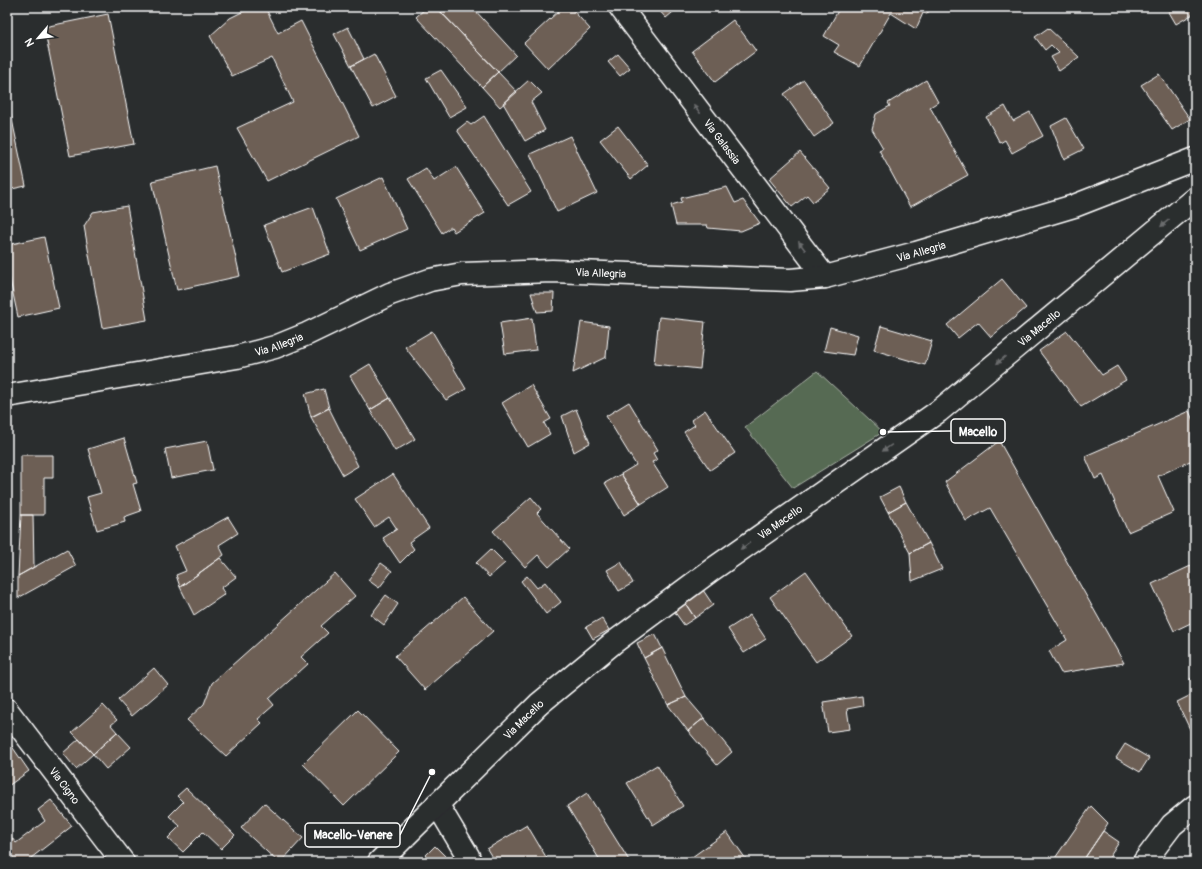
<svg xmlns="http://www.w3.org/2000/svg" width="1202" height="869" font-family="Pangolin,sans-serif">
  <rect width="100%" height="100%" fill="#2a2d2e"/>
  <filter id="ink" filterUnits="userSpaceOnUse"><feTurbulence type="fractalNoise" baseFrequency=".025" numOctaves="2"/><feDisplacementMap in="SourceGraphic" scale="8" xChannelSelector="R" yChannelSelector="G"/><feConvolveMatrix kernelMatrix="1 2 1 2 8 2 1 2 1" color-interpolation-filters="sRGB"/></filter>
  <g filter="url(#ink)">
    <path fill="#576a53" stroke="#abb4a9" d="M817 371 883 432 793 488 745 427Z"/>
    <path fill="#6d5e54" stroke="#fff" d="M252 7H265L278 33 301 21 359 136 267 181 237 128 293 102 272 58 232 76 210 36 230 18Z
      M427 7H436L498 72 482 87 416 17Z
      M447 7H472L516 55 498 72 441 12Z
      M563 7H570L590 29 548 69 524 43Z
      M656 7H679L666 18Z
      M840 7 845 10 847 7H931L927 14 923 13 916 29 891 13 860 66 834 52 839 45 824 36Z
      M1166 7H1195V13L1176 24Z
      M108 14 134 144 70 156 44 27Z
      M733 20 756 51 715 82 692 51Z
      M348 27 364 59 351 66 334 34Z
      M1048 28 1079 57 1059 71 1051 57 1059 53 1051 45 1045 50 1035 37Z
      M374 54 396 96 373 108 351 66Z
      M618 54 630 68 620 76 608 62Z
      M441 70 467 107 449 117 426 78Z
      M498 72 517 92 500 107 482 87Z
      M1159 74 1190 119 1172 130 1141 85Z
      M529 80 542 93 531 102 545 130 525 141 503 103Z
      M804 80 834 123 814 137 784 94Z
      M926 80 938 102 930 107 968 175 910 207 879 150 883 148 872 129 876 114 890 106 888 103Z
      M1005 106 1013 121 1030 112 1043 136 1012 153 1005 140 1000 143 986 117Z
      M7 110H10L26 186 7 190Z
      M484 116 531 192 508 205 457 130 467 122 471 125Z
      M1066 118 1084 149 1064 159 1051 126Z
      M618 126 648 165 631 179 600 140Z
      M570 136 597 193 557 212 530 154Z
      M800 152 830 188 813 202 807 195 792 207 769 179Z
      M215 166 240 276 177 290 152 181Z
      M456 167 485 213 454 232 451 227 442 233 408 179 426 168 434 181Z
      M383 177 407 229 360 250 336 199Z
      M727 187 735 203 743 200 760 223 741 231 708 228 707 225H676L671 205 682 202 681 198Z
      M127 206 147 320 102 328 84 226 93 212Z
      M313 207 330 254 282 272 264 225Z
      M44 237 59 308 18 317 7 266V245Z
      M1002 279 1026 308 991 337 978 322 958 338 947 325Z
      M531 293H554L553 311 537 312Z
      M659 317 705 322 700 369 654 364Z
      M532 318 536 350 505 354 500 323Z
      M581 322 609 326 606 357 573 373Z
      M881 326 932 341 925 365 874 350Z
      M830 327 858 335 853 355 824 351Z
      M432 331 466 389 446 400 405 347Z
      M1067 331 1102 375 1117 366 1126 380 1081 407 1039 351Z
      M370 364 390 398 370 410 350 376Z
      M531 385 551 419 544 423 550 434 528 447 502 403Z
      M324 389 329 408 311 417 305 394Z
      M390 398 415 439 395 451 370 410Z
      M629 402 658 450 653 453 657 460 652 462 668 487 641 504 621 474 636 465 606 416Z
      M329 408 358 466 343 475 311 417Z
      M576 409 590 443 574 452 562 416Z
      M705 410 735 453 710 470 684 432 695 425 691 420Z
      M1189 411 1195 425V471L1190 461 1158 476 1174 512 1128 532 1103 475 1095 479 1085 456Z
      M124 438 137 483 133 484 141 511 124 517 125 522 97 530 87 497 101 493 88 449Z
      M207 441 213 470 171 478 165 449Z
      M999 441 1124 663 1061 673 1049 651 1067 640 990 508 966 521 945 482Z
      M21 455H53V478H44V515H21Z
      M393 474 429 528 409 542 414 549 400 563 383 538 397 529 389 517 374 527 355 499Z
      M621 474 641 504 624 515 605 483Z
      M899 487 906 502 888 512 880 497Z
      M531 497 541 509 537 513 569 549 549 567 538 555 525 567 493 531Z
      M906 502 929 543 910 553 888 512Z
      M21 515H33L34 567 18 576Z
      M228 517 238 533 219 545 224 555 180 587 176 575 186 571 175 546Z
      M929 543 942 569 912 581 910 553Z
      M67 549 76 566 18 598V576Z
      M491 549 505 563 489 577 476 563Z
      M220 558 236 577 221 588 225 594 194 615 180 587Z
      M621 562 633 583 619 591 607 570Z
      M381 563 392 571 379 588 368 580Z
      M1195 564V621L1174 631 1152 584Z
      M806 571 852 636 816 662 770 597Z
      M335 573 355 596 321 626 328 633 301 657 308 664 269 699 274 705 258 719 262 723 226 756 187 720 204 704 212 683Z
      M527 576 537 588 545 582 561 602 546 614 521 581Z
      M703 590 713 605 695 618 685 603Z
      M386 595 398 604 384 625 371 615Z
      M463 597 493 631 425 690 395 656Z
      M685 603 695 618 684 625 674 611Z
      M750 615 766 639 744 653 728 629Z
      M602 618 609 630 593 639 586 627Z
      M655 634 662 648 644 658 637 643Z
      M662 648 686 697 668 705 644 658Z
      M154 668 168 685 132 716 118 700Z
      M1195 676V690L1190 679Z
      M1195 693V740L1177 702Z
      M862 696 863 706 847 709 850 729 828 732 823 702Z
      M686 697 704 718 688 731 668 705Z
      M103 705 117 720 111 725 117 732 93 754 72 732Z
      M358 710 399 752 344 806 303 764Z
      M704 718 732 752 717 765 688 731Z
      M117 732 131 747 106 769 93 754Z
      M79 739 93 754 76 769 63 753Z
      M1125 744 1149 758 1140 772 1116 758Z
      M11 745 29 771 8 786 7 748Z
      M657 765 683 806 653 825 627 783Z
      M186 788 235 835 221 849 203 832 183 852 168 838 180 826 169 816 183 802 177 796Z
      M587 793 630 862H601L567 806Z
      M51 800 72 826 26 862H7V832L16 843 45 821 38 810Z
      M264 803 303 838 281 862H278L241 828Z
      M1091 806 1108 823 1103 831 1082 862H1054L1053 861Z
      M527 825 549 862H495L487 849Z
      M1103 831 1119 842 1109 858 1115 862H1082Z
      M727 832 748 862H685Z
      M435 846 447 858 443 862H424L422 859Z"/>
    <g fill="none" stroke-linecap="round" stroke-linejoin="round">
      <g stroke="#fff" stroke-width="25">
        <g id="street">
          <path id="s1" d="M620 7 825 277"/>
          <path id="s2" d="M7 710 123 862"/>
          <path d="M437 804 468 856 470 862"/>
          <path d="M1144 862 1172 825 1195 806"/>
        </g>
      </g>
      <g stroke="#fff" stroke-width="25">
        <g id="secondary">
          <path id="s3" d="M7 396 237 357 275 347 307 334 390 294 430 280 462 274 552 271 790 280 825 277 916 253 1074 206 1195 159"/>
          <path id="s4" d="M379 862 539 704 613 643 713 569 939 411 1195 198"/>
        </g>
      </g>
      <use href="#street" stroke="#2a2d2e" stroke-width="22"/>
      <use href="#secondary" stroke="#2a2d2e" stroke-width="22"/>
    </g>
    <defs><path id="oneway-solid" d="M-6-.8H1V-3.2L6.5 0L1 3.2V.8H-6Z"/></defs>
    <g fill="#6a6c6d">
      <use href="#oneway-solid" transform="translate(697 109) rotate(-127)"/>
      <use href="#oneway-solid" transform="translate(1165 223) rotate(140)"/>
      <use href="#oneway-solid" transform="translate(802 246) rotate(-127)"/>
      <use href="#oneway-solid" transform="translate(1001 360) rotate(140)"/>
      <use href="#oneway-solid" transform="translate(887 448) rotate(145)"/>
      <use href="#oneway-solid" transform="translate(745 546) rotate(145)"/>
    </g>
  </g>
  <g text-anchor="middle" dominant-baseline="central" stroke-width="3" stroke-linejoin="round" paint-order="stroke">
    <g font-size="11" fill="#fff" stroke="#2a2d2e">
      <text stroke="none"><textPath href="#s1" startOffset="169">Via Galassia</textPath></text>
      <text stroke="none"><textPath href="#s3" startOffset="937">Via Allegria</textPath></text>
      <text stroke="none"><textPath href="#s3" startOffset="613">Via Allegria</textPath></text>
      <text stroke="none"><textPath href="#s4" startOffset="851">Via Macello</textPath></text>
      <text stroke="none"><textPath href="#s3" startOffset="277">Via Allegria</textPath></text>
      <text stroke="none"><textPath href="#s4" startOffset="527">Via Macello</textPath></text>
      <text stroke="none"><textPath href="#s4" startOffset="203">Via Macello</textPath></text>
      <text stroke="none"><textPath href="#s2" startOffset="95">Via Cigno</textPath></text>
    </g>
  </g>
  <path fill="none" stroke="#fff" stroke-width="1.5" d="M883 432L951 431M432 772L400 835"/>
  <g fill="#fff" stroke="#2a2d2e" stroke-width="1.5">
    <circle cx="883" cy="432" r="4"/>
    <circle cx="432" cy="772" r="4"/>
  </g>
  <g fill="#2a2d2e" stroke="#fff" stroke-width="1.5">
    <rect x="951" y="419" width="54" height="24" rx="4"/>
    <rect x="305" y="823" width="95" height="24" rx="4"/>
  </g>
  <g font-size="12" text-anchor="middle" font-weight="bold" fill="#fff">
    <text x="978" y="436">Macello</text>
    <text x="353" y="839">Macello-Venere</text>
  </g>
  <rect width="1202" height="869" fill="none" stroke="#2a2d2e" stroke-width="24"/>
  <rect x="12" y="12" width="1178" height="845" fill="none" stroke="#fff" stroke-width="1.5" filter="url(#ink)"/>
  <g transform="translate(38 38) rotate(242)" stroke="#2a2d2e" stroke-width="3" paint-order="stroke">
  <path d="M0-3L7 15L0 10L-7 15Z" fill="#ffffff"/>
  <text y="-6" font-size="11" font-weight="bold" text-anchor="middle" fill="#ffffff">N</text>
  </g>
</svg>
